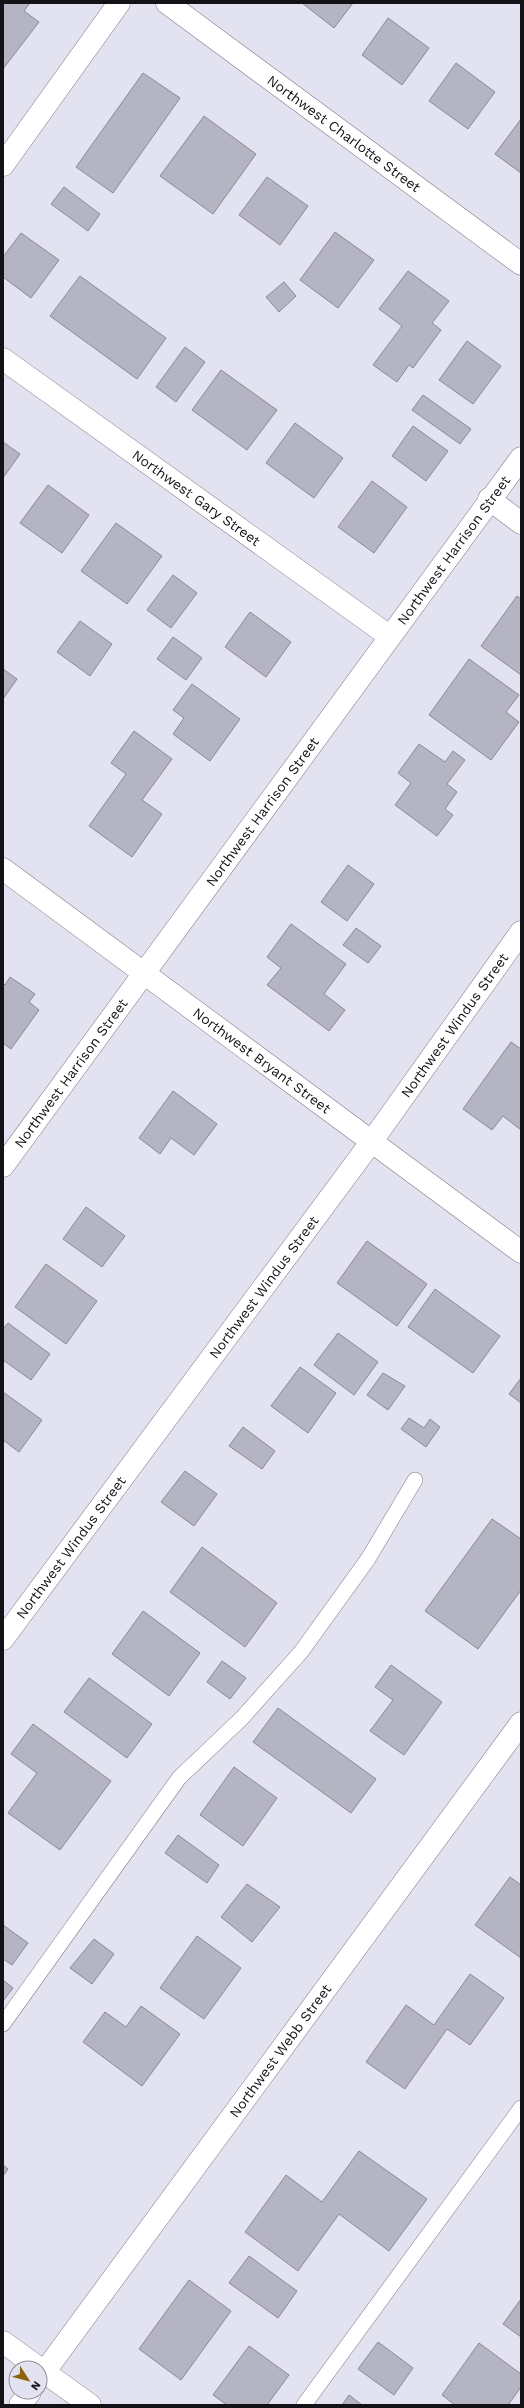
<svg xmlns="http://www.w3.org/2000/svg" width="524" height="2408" font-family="'Work Sans',sans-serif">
  <rect width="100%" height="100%" fill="#e2e2f1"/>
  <path fill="#b5b4c3" stroke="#8a8997" d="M3 3H30L24 11 39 22 3 69Z
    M302 3H353L334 28Z
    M388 18 429 48 402 85 362 55Z
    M456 63 495 92 468 129 429 101Z
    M143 73 180 98 113 193 76 167Z
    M204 116 256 154 213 214 160 176Z
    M521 119V173L495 154Z
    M267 177 308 206 280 245 239 215Z
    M64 187 100 214 88 231 51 204Z
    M335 232 374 260 338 308 300 280Z
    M21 233 59 260 31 298 3 277V257Z
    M408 271 449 301 432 323 441 330 413 368 409 365 397 382 373 365 402 326 379 309Z
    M80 276 166 338 137 379 50 316Z
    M284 282 296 296 279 312 266 297Z
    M467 341 501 366 473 404 439 380Z
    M185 347 205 362 176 402 156 387Z
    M221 370 277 410 247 450 192 410Z
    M423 395 471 429 460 444 412 410Z
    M295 423 343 458 314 498 266 463Z
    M413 426 448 451 426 481 392 456Z
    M3 442 20 454 3 478Z
    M372 481 407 507 374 553 338 527Z
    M48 485 89 515 62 553 20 523Z
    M116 523 162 556 127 604 81 571Z
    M173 575 197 593 171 628 147 610Z
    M517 596 521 599V675L481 646Z
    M250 612 291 642 266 677 225 647Z
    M80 621 112 644 90 676 57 652Z
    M173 637 202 658 186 680 157 659Z
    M469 659 519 695 506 712 519 722 491 760 429 715Z
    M3 669 17 679 3 699Z
    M192 684 240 719 210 761 173 734 184 718 173 710Z
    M134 731 172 759 142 800 162 814 132 857 89 826 126 774 111 763Z
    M419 744 445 762 453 751 465 760 447 784 457 792 445 809 453 815 437 836 395 805 411 783 398 773Z
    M348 865 374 884 347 921 321 902Z
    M291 924 346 964 324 994 345 1010 329 1031 267 985 281 968 267 957Z
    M356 928 381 946 368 963 343 945Z
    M10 977 35 994 29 1002 39 1010 11 1049 3 1043V983L5 985Z
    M511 1042 521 1049V1130L503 1116 492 1130 463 1109Z
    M173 1091 217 1124 194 1155 171 1138 160 1154 139 1138Z
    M86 1207 125 1236 102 1267 63 1239Z
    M367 1241 427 1284 397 1326 337 1283Z
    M46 1264 97 1301 66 1344 15 1307Z
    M435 1289 500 1336 473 1373 408 1327Z
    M8 1323 50 1354 31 1380 3 1360V1329Z
    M338 1333 378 1362 354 1395 314 1365Z
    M300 1367 336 1393 308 1433 271 1406Z
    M383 1373 405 1386 388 1410 367 1395Z
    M521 1378V1403L509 1394Z
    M3 1392 42 1420 19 1452 3 1440Z
    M409 1418 424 1428 430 1419 440 1427 426 1447 401 1429Z
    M243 1427 275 1451 262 1469 229 1446Z
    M185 1471 217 1494 194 1526 161 1502Z
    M492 1519 521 1539V1590L478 1649 425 1611Z
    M202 1547 277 1603 245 1647 170 1592Z
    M143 1611 200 1653 169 1696 112 1654Z
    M222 1661 246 1678 230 1699 207 1682Z
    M391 1665 442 1702 404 1755 370 1731 393 1700 375 1687Z
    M89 1678 152 1724 127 1758 64 1712Z
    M278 1708 376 1779 351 1813 253 1742Z
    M33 1724 111 1781 60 1850 8 1813 37 1773 11 1754Z
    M234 1767 277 1798 243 1846 200 1815Z
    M178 1835 219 1865 207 1883 165 1853Z
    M510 1877 521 1885V1958L475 1925Z
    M247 1884 280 1907 252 1942 221 1917Z
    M3 1925 28 1943 12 1965 3 1959Z
    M197 1936 241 1968 204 2019 160 1988Z
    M94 1939 114 1954 92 1984 70 1968Z
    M470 1974 504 1998 470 2045 447 2029 405 2089 366 2062 406 2005 434 2025Z
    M3 1980 13 1988 3 2001Z
    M141 2006 180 2034 142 2086 83 2042 105 2012 126 2027Z
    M359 2151 427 2199 389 2251 339 2214 298 2271 245 2232 286 2175 322 2202Z
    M3 2165 8 2169 3 2176Z
    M249 2256 297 2291 278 2318 229 2283Z
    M189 2280 231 2311 181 2380 139 2349Z
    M521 2299V2337L503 2324Z
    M378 2342 413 2368 394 2395 358 2369Z
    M479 2343 521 2374V2387L508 2405H455L442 2395Z
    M249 2346 289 2375 267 2405H227L213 2395Z
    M349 2395 362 2405H342Z"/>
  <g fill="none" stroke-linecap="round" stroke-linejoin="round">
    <g stroke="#7d7c8a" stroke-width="16">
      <path id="service" d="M3 2024 179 1778 242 1718 301 1652 368 1559 415 1480
        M304 2405 521 2108"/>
    </g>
    <g stroke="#7d7c8a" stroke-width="23">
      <g id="minor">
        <path id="s1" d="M167 3 521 264"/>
        <path d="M3 165 119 3"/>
        <path id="s2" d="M3 359 389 636"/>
        <path d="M489 499 521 523"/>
        <path id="s3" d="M3 869 521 1252"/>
        <path id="s4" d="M3 1166 521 458"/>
        <path id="s5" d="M3 1639 372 1141 521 932"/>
        <path id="s6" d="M40 2378 521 1723"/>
        <path d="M20 2405 30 2392"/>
      </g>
    </g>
    <g stroke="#7d7c8a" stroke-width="23">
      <path id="tertiary" d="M3 2342 39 2368
        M40 2369 90 2405"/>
    </g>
    <use href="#service" stroke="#fff" stroke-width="15"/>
    <use href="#minor" stroke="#fff" stroke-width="22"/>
    <use href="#tertiary" stroke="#fff" stroke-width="22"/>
  </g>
  <g text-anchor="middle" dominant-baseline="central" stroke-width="3" stroke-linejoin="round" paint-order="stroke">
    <g font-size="14" fill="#121217" stroke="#e2e2f1">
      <text stroke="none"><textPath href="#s1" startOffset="220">Northwest Charlotte Street</textPath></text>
      <text stroke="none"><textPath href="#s2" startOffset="238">Northwest Gary Street</textPath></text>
      <text stroke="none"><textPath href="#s4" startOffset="763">Northwest Harrison Street</textPath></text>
      <text stroke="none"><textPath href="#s4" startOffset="439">Northwest Harrison Street</textPath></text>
      <text stroke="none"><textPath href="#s5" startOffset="762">Northwest Windus Street</textPath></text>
      <text stroke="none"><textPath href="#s3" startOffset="322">Northwest Bryant Street</textPath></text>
      <text stroke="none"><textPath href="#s4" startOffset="115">Northwest Harrison Street</textPath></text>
      <text stroke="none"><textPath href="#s5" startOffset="438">Northwest Windus Street</textPath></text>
      <text stroke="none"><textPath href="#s5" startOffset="114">Northwest Windus Street</textPath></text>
      <text stroke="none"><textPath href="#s6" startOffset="406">Northwest Webb Street</textPath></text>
    </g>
  </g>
  <rect width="524" height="2408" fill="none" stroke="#121217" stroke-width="8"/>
  <g transform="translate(28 2380) rotate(126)"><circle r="19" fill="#e2e2f1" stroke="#8f8f9a"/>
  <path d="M0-3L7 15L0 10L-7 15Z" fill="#8f630b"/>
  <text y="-6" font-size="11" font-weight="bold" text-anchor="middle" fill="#121217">N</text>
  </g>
</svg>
